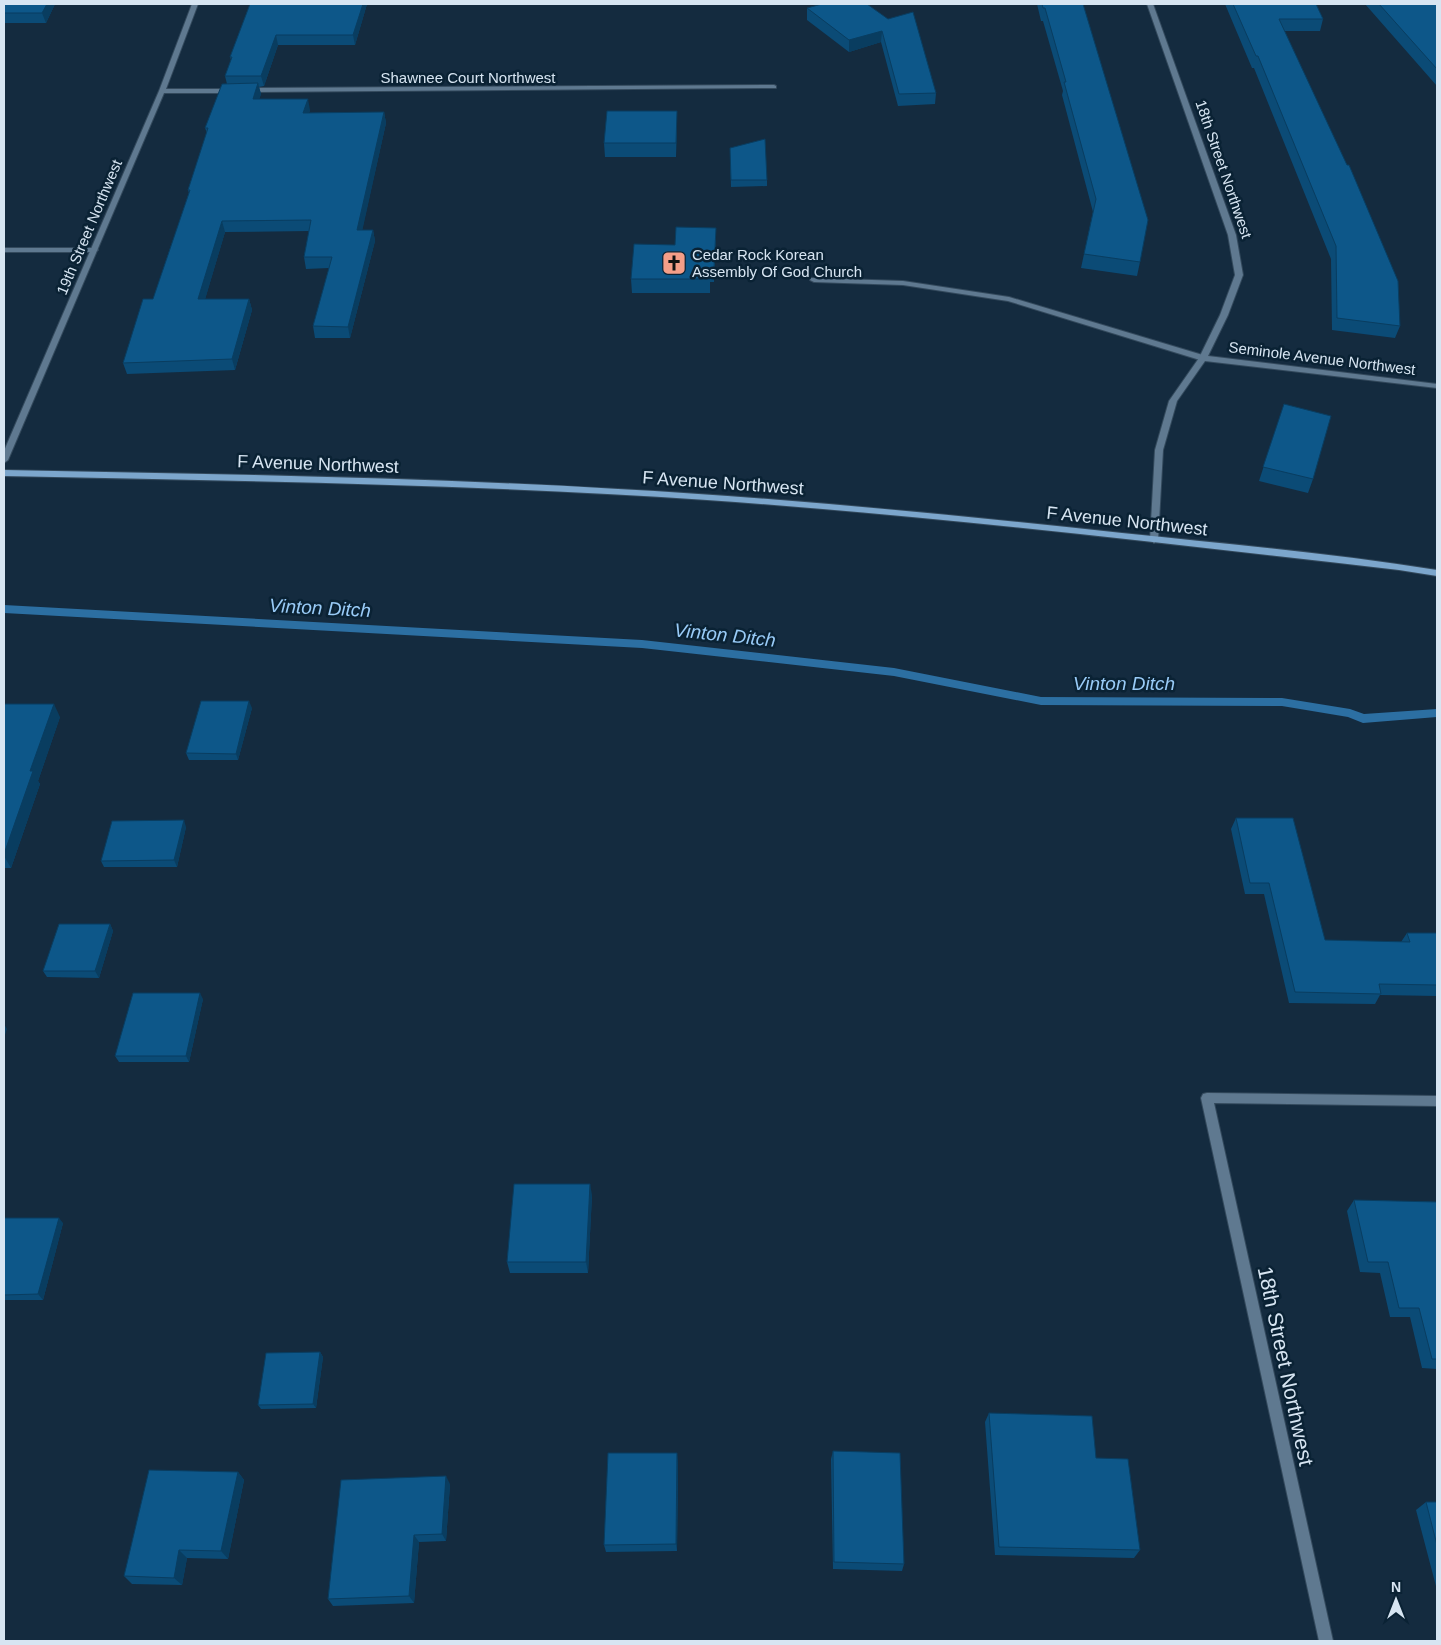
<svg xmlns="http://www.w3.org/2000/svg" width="1441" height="1645" font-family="Helvetica,sans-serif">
  <rect width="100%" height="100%" fill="#142b3f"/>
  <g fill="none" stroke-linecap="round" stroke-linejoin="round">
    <path fill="#2c6fa2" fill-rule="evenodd" d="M4 605 642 640 894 668 1041 697 1282 698 1350 709 1364 714 1437 709V717L1363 723 1348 717 1282 706 1041 705 894 676 642 648 4 613Z"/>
    <g stroke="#33495c" stroke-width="2">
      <path id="lane" d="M4 248H94L98 250 94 252H4Z
        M811 278 903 281 1009 297 1206 356 1207 358 1203 360H1200L1008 301 903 285 814 282 810 280Z"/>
    </g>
    <g stroke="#33495c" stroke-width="2">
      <path id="street" d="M192 4H198L166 89H233L236 91 233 93H164L8 460 4 463V451L159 91Z
        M1147 4H1153L1236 235 1243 275 1228 315 1208 356 1437 384V388L1205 361 1177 401 1163 450 1158 540 1154 543 1150 540 1155 450 1169 401 1199 358 1220 315 1235 275 1228 235Z
        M774 85 776 86V88L248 92 245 90 248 88Z
        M1207 1093 1437 1096V1106L1214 1103 1333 1641H1319L1201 1098 1203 1094Z"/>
    </g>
    <g stroke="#33495c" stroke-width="2">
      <path id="secondary" d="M4 470C209 474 413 477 618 489 786 498 954 515 1122 533 1227 544 1333 553 1437 570V576L1399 570C1169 544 938 516 707 500 473 484 238 481 4 476Z"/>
    </g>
    <use href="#lane" fill="#5f7990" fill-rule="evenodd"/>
    <use href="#street" fill="#5f7990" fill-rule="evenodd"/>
    <use href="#secondary" fill="#7ca6cc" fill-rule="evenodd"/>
  </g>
  <path fill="#0b4b76" d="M4 4H55L46 23H4Z
    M250 4H367L355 45H278L264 86 259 87 261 94 259 99 310 110 309 113 384 112 386 123 362 230H373L375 241 350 338H315L313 326 329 268 306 269 304 257 309 231 225 232 205 299H249L252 310 235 370 127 374 123 363 153 299 189 193 188 190 207 133 205 128 227 84 225 76 231 60 230 57Z
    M1037 4H1083L1140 262 1137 276 1081 268 1093 212 1062 95 1063 91 1043 21H1041Z
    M1225 4H1316L1323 19 1320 31H1284L1400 326 1395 338 1332 330 1331 259 1254 68H1252Z
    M1365 4H1437V86Z
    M807 8 888 19 936 93 935 104 898 106 881 42 849 52 807 20Z
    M677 111 676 157H605L604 143Z
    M730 149 767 180V186L731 187Z
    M716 228 714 282H710V293H632L631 279 675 245Z
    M1284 404 1313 479 1308 493 1259 481Z
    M4 704 60 717 38 781 40 784 11 868H4Z
    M252 708 238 760H189L186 753Z
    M1236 818 1325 940 1401 942 1407 933H1437V996L1380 995 1375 1004 1289 1003 1264 894H1245L1231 829Z
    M186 827 177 867H104L101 861Z
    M110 924 113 931 99 978 47 977 43 971Z
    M203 999 189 1062H119L115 1056Z
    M592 1195 588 1273H510L507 1262Z
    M1354 1200 1437 1202V1369L1422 1368 1410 1317H1390L1380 1273 1360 1272 1347 1211Z
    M4 1218 63 1223 43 1300H4Z
    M320 1352 323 1357 316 1408 261 1409 258 1405Z
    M989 1413 1096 1458 1140 1550 1134 1558 995 1555 985 1422Z
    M833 1451 904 1564 902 1571 833 1569 831 1459Z
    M678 1461 677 1551 606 1552 604 1545Z
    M238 1472 244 1480 228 1559 187 1558 182 1585 132 1584 124 1576Z
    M450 1484 446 1541 419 1542 414 1603 333 1606 328 1599Z
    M1426 1502H1437V1590L1416 1510Z"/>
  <path fill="#093d60" d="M47 4H55L46 23 42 13Z
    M363 4H367L355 45 353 35Z
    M882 31 881 42 849 52V40Z
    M276 35 278 45 264 86 261 76Z
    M258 83 261 94 256 110 253 99Z
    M308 99 310 110 306 124 303 113Z
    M677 111V125L676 157V143Z
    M384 112 386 123 360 241 357 230Z
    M222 221 225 232 202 310 198 299Z
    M373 230 375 241 350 338 348 327Z
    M249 299 252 310 235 370 232 359Z
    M249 701 252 708 238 760 236 754Z
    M54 704 60 717 38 781 40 784 11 868 4 856V854L30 771Z
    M184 820 186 827 177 867 174 860Z
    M110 924 113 931 99 978 95 971Z
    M200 993 203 999 189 1062 186 1056Z
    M4 1024 7 1029 4 1038Z
    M590 1184 592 1195 588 1273 586 1262Z
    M59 1218 63 1223 43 1300 38 1294Z
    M320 1352 323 1357 316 1408 313 1404Z
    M677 1453 678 1461 677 1551 676 1544Z
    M238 1472 244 1480 228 1559 221 1551Z
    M446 1476 450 1484 446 1541 442 1534Z
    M414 1535 419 1542 414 1603 409 1596Z
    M179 1550 187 1558 182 1585 174 1578Z"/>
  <path fill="#0d5789" stroke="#093d60" d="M4 4H47L42 13H4Z
    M250 4H363L353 35H276L261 76H225L232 57H230Z
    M822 4H867L888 19 913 12 936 93 899 94 882 31 849 40 807 8Z
    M1042 4H1083L1148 220 1140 262 1084 254 1096 199 1064 82H1066L1045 8H1043Z
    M1233 4H1316L1323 19H1279L1347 165H1349L1398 281 1400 326 1337 318 1336 246 1258 56H1256Z
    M1379 4H1437V69Z
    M258 83 253 99H308L303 113 384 112 357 230H373L348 327 313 326 332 257H304L311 220 222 221 198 299H249L232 359 123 363 143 299H153L190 190H188L208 128H205L222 84Z
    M607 111H677L676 143H604Z
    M765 139 767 180H731L730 148Z
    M676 227 716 228 714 268H710V279H631L634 244 675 245Z
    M1284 404 1331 416 1313 479 1263 467Z
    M201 701H249L236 754 186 753Z
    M4 704H54L30 771H33L4 854Z
    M1236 818H1293L1325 940 1410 942 1407 933H1437V985L1379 984 1381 994 1295 992 1269 883H1250Z
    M184 820 174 860 101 861 112 821Z
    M59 924H110L95 971H43Z
    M133 993H200L186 1056H115Z
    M514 1184H590L586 1262H507Z
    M1354 1200 1437 1202V1359H1432L1419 1308H1399L1388 1262H1368Z
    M4 1218H59L38 1294 4 1295Z
    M320 1352 313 1404 258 1405 266 1353Z
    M989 1413 1092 1416 1096 1458 1128 1459 1140 1550 999 1547Z
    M833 1451 900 1453 904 1564 834 1562Z
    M608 1453H677L676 1544 604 1545Z
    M149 1470 238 1472 221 1551 179 1550 174 1578 124 1576Z
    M446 1476 442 1534 414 1535 409 1596 328 1599 341 1480Z
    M1426 1502H1437V1545Z"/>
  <defs>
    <g id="church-square" transform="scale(1.25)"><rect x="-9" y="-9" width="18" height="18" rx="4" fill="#f49e88" stroke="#0a2234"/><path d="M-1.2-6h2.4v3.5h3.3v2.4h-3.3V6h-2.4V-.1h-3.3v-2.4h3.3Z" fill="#111"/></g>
  </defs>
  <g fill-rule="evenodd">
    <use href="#church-square" x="674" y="263"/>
  </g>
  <g text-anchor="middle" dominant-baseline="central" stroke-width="5" stroke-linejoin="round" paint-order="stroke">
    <g font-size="15" fill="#d7e5f2" stroke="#0a2234">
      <text x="468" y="77">Shawnee Court Northwest</text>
      <text transform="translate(1224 169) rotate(71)">18th Street Northwest</text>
      <text transform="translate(89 227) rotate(-67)">19th Street Northwest</text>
      <text transform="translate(1322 358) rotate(7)">Seminole Avenue Northwest</text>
    </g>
    <g font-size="15" fill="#d7e5f2" stroke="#0a2234" text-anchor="start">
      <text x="692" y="254">Cedar Rock Korean<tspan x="692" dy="17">Assembly Of God Church</tspan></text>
    </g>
    <g font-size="18" fill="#d7e5f2" stroke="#0a2234">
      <text transform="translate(318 464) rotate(2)">F Avenue Northwest</text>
      <text transform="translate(723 483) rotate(4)">F Avenue Northwest</text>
      <text transform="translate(1127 521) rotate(6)">F Avenue Northwest</text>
    </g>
    <g font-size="19" font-style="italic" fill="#99cbf7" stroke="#0a2234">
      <text transform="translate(320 608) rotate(3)">Vinton Ditch</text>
      <text transform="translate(725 635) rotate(6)">Vinton Ditch</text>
      <text x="1124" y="683">Vinton Ditch</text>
    </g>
    <g font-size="21" fill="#d7e5f2" stroke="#0a2234">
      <text transform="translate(1286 1366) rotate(78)">18th Street Northwest</text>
    </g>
  </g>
  <rect width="1441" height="1645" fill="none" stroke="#d7e5f2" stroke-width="10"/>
  <g transform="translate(1396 1600)" stroke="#0a2234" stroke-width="4" paint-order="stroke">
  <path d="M0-4L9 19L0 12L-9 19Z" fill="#d7e5f2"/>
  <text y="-8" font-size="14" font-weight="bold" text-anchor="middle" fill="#d7e5f2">N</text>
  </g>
</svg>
